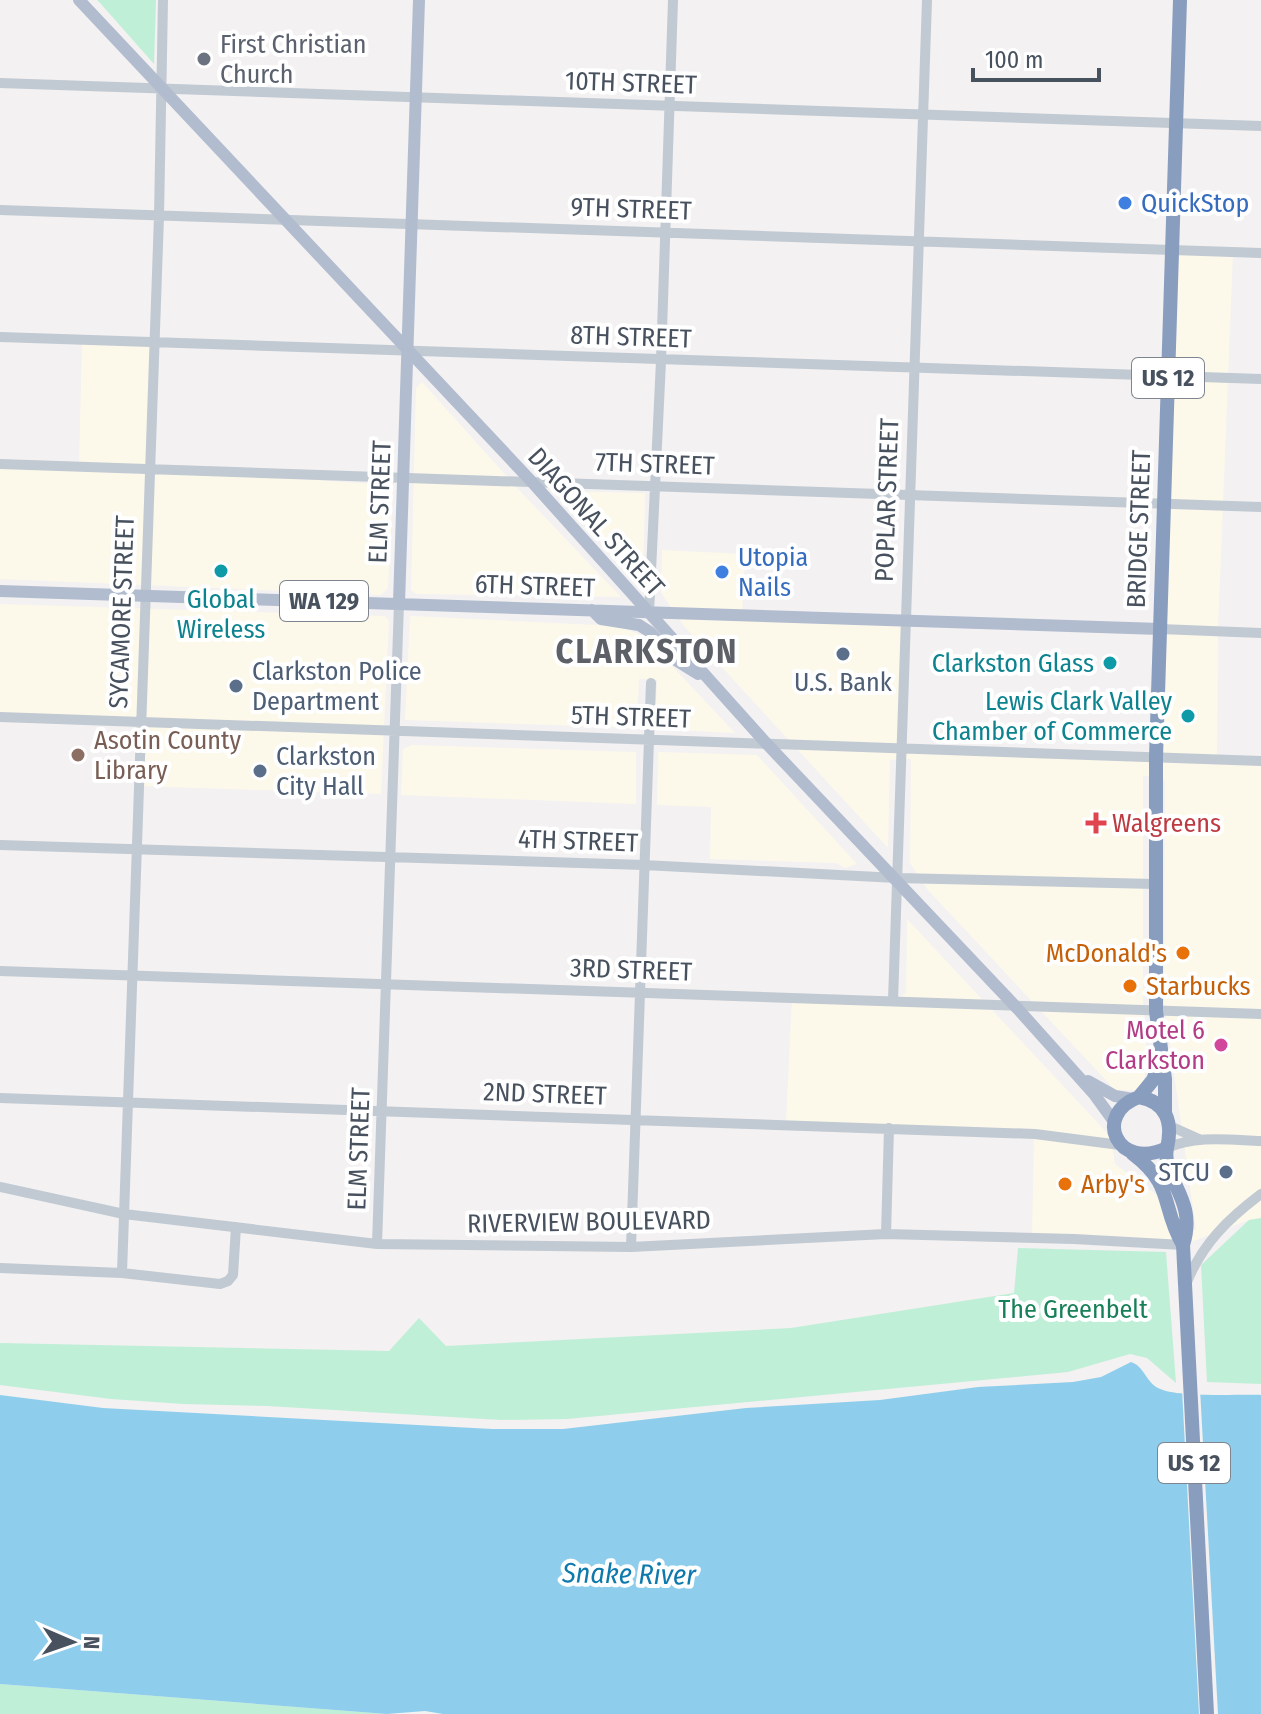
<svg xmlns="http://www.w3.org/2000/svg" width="1261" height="1714" font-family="'Fira Sans Condensed',sans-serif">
  <rect width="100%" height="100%" fill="#f3f1f1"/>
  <path fill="#fcf9eb" d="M1173 250 1233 252 1218 631 1217 758 1261 761V1218L1249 1220 1183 1245 1032 1238 1034 1134 786 1124 792 998 893 1001 906 993 907 919 1111 1137 1115 1164 1153 1192 1196 1230 1164 1002 1165 781 1143 775V999L1148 1066 1140 1090H1115L927 889 910 863 911 759 890 760 888 848 684 626 661 593 662 550 745 554 742 616 906 621 902 747 1156 757Z
    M82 340 154 343 150 469 389 485 393 489 388 588 381 595 0 579V464L79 466Z
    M422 382 520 491 621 597 416 594 411 590 416 388Z
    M559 491 645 493 643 583Z
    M0 604 385 616 389 621 381 794 138 786 140 722 0 717Z
    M410 616 618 626 644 636 735 733 655 729 657 680 639 679 637 728 405 720Z
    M412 745 636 752V804L401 795 403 749Z
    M658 752 757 755 857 864 845 868 836 863 710 859 711 807 657 805Z"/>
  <path fill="#c0efd8" d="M97 0H156L154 64 101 4Z
    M1261 1218V1384L1207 1382 1201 1265 1249 1220Z
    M1018 1248 1166 1252 1176 1383 1147 1358 1130 1354 1068 1372 567 1419 501 1420 267 1406 183 1404 111 1399 0 1385V1343L389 1351 419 1318 446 1346 791 1328 1014 1293Z
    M0 1684 387 1714H0Z"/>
  <path fill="#8eceec" d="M1131 1362C1144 1366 1146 1382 1158 1388 1177 1398 1237 1394 1261 1395V1714H443L425 1711 387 1714 0 1684V1395L103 1408 492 1429H563L746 1408 880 1400 978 1387 1073 1382 1101 1377Z"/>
  <path fill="#f3f1f1" d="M1182 1389H1200L1218 1714H1199Z"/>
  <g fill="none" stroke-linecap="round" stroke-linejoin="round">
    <path stroke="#c1c9d2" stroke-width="10" d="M0 83 1261 126
      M0 210 1261 253
      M0 337 1261 379
      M0 464 1261 507
      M649 613 661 361 673 0
      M1160 629 1261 633
      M0 717 1261 761
      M0 845 644 865 897 878 1155 884
      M0 971 1261 1014
      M893 1001 927 0
      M0 1098 1035 1134 1120 1145
      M1170 1126 1199 1139
      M1167 1148C1196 1135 1230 1140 1261 1141
      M0 1187 124 1214 377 1244 631 1247 886 1234 1074 1239 1183 1245
      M886 1234 889 1128
      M377 1244 399 603
      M631 1247 651 683
      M0 1268 122 1273 220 1284 228 1281 233 1275 236 1227
      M122 1273 159 216 163 0
      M1187 1282C1203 1243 1228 1219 1261 1194"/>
    <path stroke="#b1bccf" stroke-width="12" d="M79 0 532 482 766 743 1017 1008 1094 1094 1115 1123
      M0 591 1160 629
      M399 603 419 0
      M592 610 601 619 639 625 650 632 677 661 698 674
      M1088 1081 1115 1096 1133 1099"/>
    <path stroke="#899dbf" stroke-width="14" d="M1139 1097C1167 1102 1173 1123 1167 1148 1117 1172 1092 1114 1139 1097Z
      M1139 1097 1153 1080 1161 1059
      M1165 1111V1079L1156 1011V757L1180 0
      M1167 1148C1161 1180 1198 1198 1183 1245L1207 1714
      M1133 1154C1175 1186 1160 1205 1183 1245"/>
  </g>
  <circle fill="#6b7280" stroke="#fff" stroke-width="3" cx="204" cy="59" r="8"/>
  <g fill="#3f7fe0" stroke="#fff" stroke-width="3">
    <circle cx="1125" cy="203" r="8"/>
    <circle cx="722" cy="572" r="8"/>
  </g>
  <g fill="#0f9aa8" stroke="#fff" stroke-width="3">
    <circle cx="221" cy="571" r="8"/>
    <circle cx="1110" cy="663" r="8"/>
    <circle cx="1188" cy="716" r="8"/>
  </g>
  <g fill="#5c6f8a" stroke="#fff" stroke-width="3">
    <circle cx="843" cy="654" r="8"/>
    <circle cx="236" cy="686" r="8"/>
    <circle cx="260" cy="771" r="8"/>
    <circle cx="1226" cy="1172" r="8"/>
  </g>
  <circle fill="#8d6e63" stroke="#fff" stroke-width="3" cx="78" cy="755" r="8"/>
  <path fill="#e0444e" stroke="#fff" stroke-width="3" d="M1092 811h8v8h8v8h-8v8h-8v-8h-8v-8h8z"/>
  <g fill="#e8710a" stroke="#fff" stroke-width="3">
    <circle cx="1183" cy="953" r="8"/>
    <circle cx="1130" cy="986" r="8"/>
    <circle cx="1065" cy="1184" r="8"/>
  </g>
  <circle fill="#d1479c" stroke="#fff" stroke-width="3" cx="1221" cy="1045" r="8"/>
  <g text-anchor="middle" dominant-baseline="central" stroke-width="8" stroke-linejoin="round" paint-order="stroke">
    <g fill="#fff" stroke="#7f858e" stroke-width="2">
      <rect x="1132" y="358" width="72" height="40" rx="6"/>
      <rect x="280" y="581" width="88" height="40" rx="6"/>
      <rect x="1158" y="1443" width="72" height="40" rx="6"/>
    </g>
    <g font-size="24" font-weight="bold" fill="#48515e">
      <text x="1168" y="378">US 12</text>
      <text x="324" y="601">WA 129</text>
      <text x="1194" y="1463">US 12</text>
    </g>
    <g font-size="26" fill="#5b616d" stroke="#fff" text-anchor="start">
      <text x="220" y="44">First Christian<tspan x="220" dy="30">Church</tspan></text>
    </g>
    <g font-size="26" fill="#48515e" stroke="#fff">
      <text transform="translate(631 83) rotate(2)">10TH STREET</text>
      <text transform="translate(631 209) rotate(2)">9TH STREET</text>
      <text transform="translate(631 337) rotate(2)">8TH STREET</text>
      <text transform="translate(655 464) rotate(2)">7TH STREET</text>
      <text transform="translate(887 500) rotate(-88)">POPLAR STREET</text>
      <text transform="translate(380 502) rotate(-88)">ELM STREET</text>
      <text transform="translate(596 522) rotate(48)">DIAGONAL STREET</text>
      <text transform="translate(1139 529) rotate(-88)">BRIDGE STREET</text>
      <text transform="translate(535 586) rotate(2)">6TH STREET</text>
      <text transform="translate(122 612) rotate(-88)">SYCAMORE STREET</text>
      <text transform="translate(631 717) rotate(2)">5TH STREET</text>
      <text transform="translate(578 841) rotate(2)">4TH STREET</text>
      <text transform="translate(631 970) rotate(2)">3RD STREET</text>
      <text transform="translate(545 1094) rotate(2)">2ND STREET</text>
      <text transform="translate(359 1149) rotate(-88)">ELM STREET</text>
      <text transform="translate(589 1222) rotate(-1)">RIVERVIEW BOULEVARD</text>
    </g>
    <g font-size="26" fill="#366cbe" stroke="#fff" text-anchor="start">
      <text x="1141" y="203">QuickStop</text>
      <text x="738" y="557">Utopia<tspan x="738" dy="30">Nails</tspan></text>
    </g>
    <g font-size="26" fill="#0d838f" stroke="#fff" text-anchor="end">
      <text x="221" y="599" text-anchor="middle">Global<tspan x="221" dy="30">Wireless</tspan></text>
      <text x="1094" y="663">Clarkston Glass</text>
      <text x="1172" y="701">Lewis Clark Valley<tspan x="1172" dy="30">Chamber of Commerce</tspan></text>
    </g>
    <g font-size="26" fill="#4e5e75" stroke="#fff" text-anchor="start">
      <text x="252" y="671">Clarkston Police<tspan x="252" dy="30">Department</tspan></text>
      <text x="843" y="682" text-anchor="middle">U.S. Bank</text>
      <text x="276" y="756">Clarkston<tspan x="276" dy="30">City Hall</tspan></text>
      <text x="1210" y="1172" text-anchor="end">STCU</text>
    </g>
    <g font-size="26" fill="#785e54" stroke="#fff" text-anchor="start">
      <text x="94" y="740">Asotin County<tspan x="94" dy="30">Library</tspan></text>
    </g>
    <g font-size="26" fill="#be3a42" stroke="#fff" text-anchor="start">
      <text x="1112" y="823">Walgreens</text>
    </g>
    <g font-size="26" fill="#c56008" stroke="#fff" text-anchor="start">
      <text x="1167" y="953" text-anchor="end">McDonald's</text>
      <text x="1146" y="986">Starbucks</text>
      <text x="1081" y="1184">Arby's</text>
    </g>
    <g font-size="26" fill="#b23c85" stroke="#fff" text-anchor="end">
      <text x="1205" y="1030">Motel 6<tspan x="1205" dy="30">Clarkston</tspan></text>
    </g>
    <g font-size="26" fill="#188058" stroke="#fff">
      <text x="1073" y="1309">The Greenbelt</text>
    </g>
    <g font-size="28" font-style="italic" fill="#0d79ac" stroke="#fff">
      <text transform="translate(629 1574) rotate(1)">Snake River</text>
    </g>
    <g font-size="34" font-weight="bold" letter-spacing="2" fill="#5d6066" stroke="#fff">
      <text x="647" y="651">CLARKSTON</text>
    </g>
  </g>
  <g transform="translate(72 1642) rotate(92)" stroke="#ffffff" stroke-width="6" paint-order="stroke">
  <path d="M0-6L14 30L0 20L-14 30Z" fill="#48515e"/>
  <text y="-12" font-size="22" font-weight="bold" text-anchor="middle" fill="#48515e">N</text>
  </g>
  <path d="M973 68v12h126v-12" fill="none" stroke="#48515e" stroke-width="4"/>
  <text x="985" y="68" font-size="24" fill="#48515e" stroke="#ffffff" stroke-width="6" paint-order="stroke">100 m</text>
</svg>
